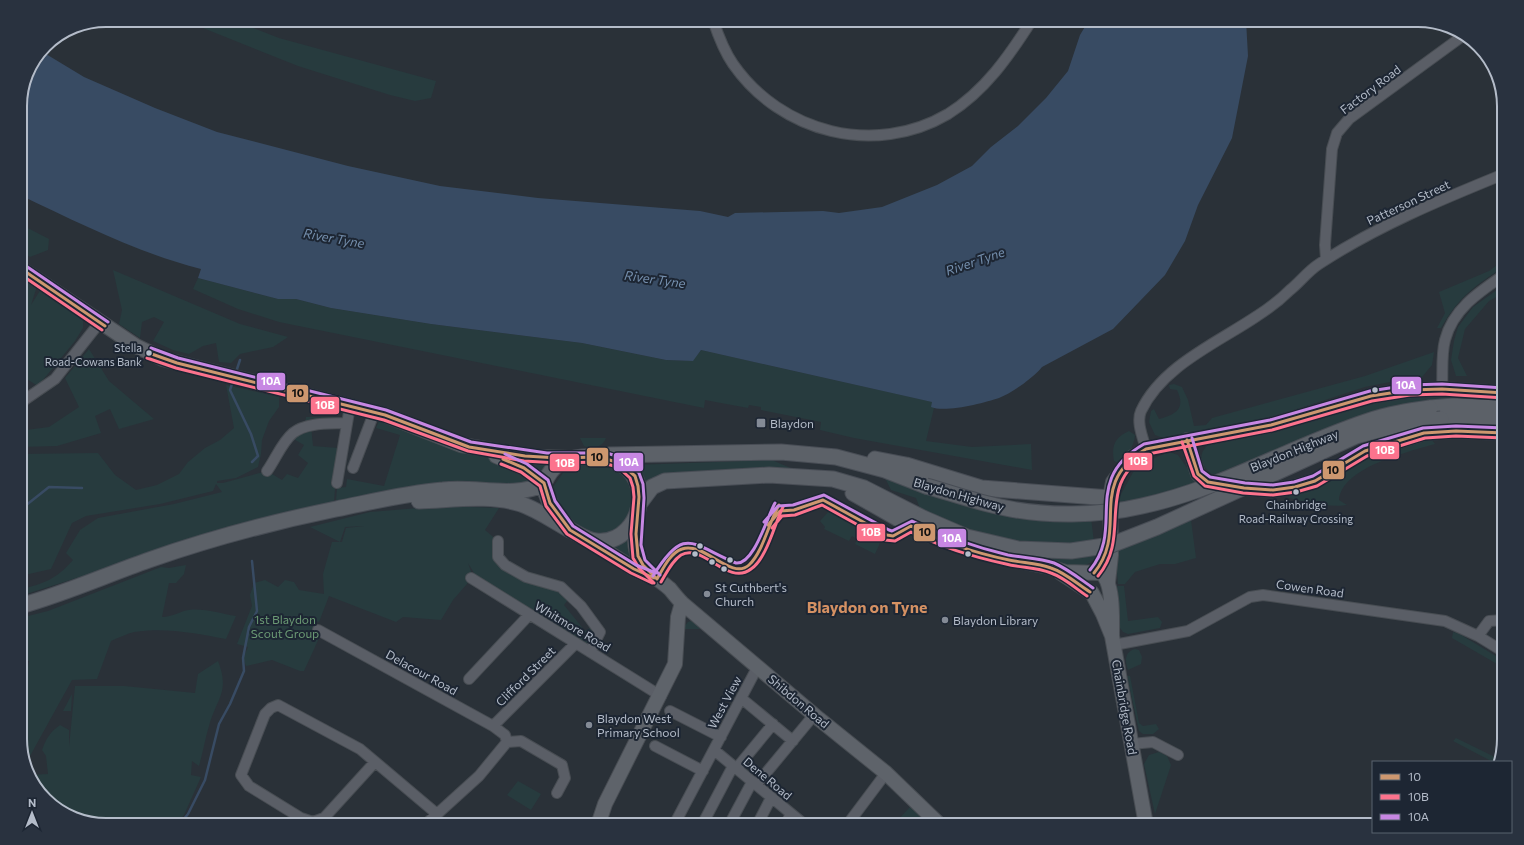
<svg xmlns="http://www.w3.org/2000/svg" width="1524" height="845" font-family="Commissioner,sans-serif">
  <rect width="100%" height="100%" fill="#2a3138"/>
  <path fill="#273b3e" d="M183 20H233L279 38 436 81 431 98 415 101 390 95 298 66Z
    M20 224 49 239 48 250 30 257 20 251Z
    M1504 260V267C1474 286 1459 297 1441 328H1437L1445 313 1439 292 1489 271Z
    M113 270 240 324 288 337 273 347 240 354 231 363 219 362 216 343 203 346 189 354 173 350 153 341 164 322 154 317 142 322 140 338 119 324 122 310Z
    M198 278 278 299H296L331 308 431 324 582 343 666 360 692 361 701 350 933 402 934 408 926 441 972 447 1031 444 1032 470 854 438 820 430 821 422 761 410V407L749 405 748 408 705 400 704 408 279 322 238 309 193 289Z
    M27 283 37 286 31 305 41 289 83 319V328L75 341 38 386 20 375V290Z
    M1504 285V293L1489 301 1465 329 1458 358 1467 376H1456L1451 360 1454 341 1458 327 1473 307Z
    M89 349 109 381 154 419 119 429 110 409 95 416 101 433 57 446 20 447V436L26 430 49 427 79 407 65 378Z
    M1434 352 1432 365 1422 377 1409 383 1395 381 1365 387 1288 412 1238 426 1163 438 1155 435 1149 422 1151 411 1154 409 1159 419C1176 414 1186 409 1177 390L1170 389 1169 385 1174 384 1182 387 1188 400 1194 426 1206 425 1212 418 1365 376Z
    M226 385 279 397V407L269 421 262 440 261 454 258 467 236 478 217 481V483H223L267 471 282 480 287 474 298 478 308 463 298 455 304 445 290 437 311 426 313 446 338 448 334 502 278 514 20 596V590C46 582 54 581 73 560L66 553 80 530 98 518 174 504 222 492 216 484 213 491 160 504 86 516 72 523 51 569 20 576V454L98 453 115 475 136 490 157 485 179 474 188 462 205 448 220 440 234 428Z
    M1420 394 1504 397V403L1356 418 1213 475C1204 469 1196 457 1206 447 1218 435 1264 434 1282 429 1312 421 1340 410 1369 402 1386 398 1404 397 1420 394Z
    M382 415 481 450 545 483 336 501 337 488 346 487 347 479 384 486 400 435 376 428Z
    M306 417H344V419L296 428V424L305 423Z
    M1129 431 1135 435C1134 448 1127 455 1118 463L1114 461C1111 446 1115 437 1129 431Z
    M580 438H606C602 448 593 449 584 446Z
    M1432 440 1435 444C1408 452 1342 467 1339 500L1347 505C1331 508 1301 502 1286 497L1314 490 1371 457 1419 441Z
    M1169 452 1178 455 1197 482 1152 499 1117 505 1120 496 1137 465Z
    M519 460 552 461 541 475Z
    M772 460 795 470 658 475 645 483 635 465Z
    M600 462C607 465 617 468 622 473 636 487 635 516 618 529 614 532 606 534 601 537L574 525 554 498 553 487 568 466Z
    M887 476 914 487 1091 518 1094 542 1041 546 986 537 921 511 916 498 891 490 886 480Z
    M443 506 499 508 485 530 498 541V557L571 596 564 605 585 631 595 625 600 632 590 652 477 578 468 563 473 577 453 600 441 620 403 617 396 622 329 596 319 622 316 621 312 631 320 636 304 671H300L272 660 246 666 243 658 248 647 237 644 252 606 250 595 254 583 265 580 278 587 285 580 294 582 299 590 324 594 323 574 332 542H342L346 528 364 526 345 527 340 542 310 527 370 512Z
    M828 512 837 514 878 531C883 540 879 545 875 554L855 544 857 539 852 536 849 541 824 529 825 527 820 521Z
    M1191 520 1196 558 1175 564H1160L1135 572 1125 584H1118L1115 550 1151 537Z
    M631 535 629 548 630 559 608 546Z
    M1098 553C1088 576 1061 563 1044 557Z
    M186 565 184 574 176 583H169L162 617C173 617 180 611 189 610 204 608 221 614 236 616L226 639C195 633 165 627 134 632 126 634 118 638 111 641L97 679 72 680 30 756H24C14 725 24 692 29 661L20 662V618L48 611 161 567 169 568Z
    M1117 586H1124L1128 621 1158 617 1162 622 1160 628 1128 634 1123 632 1120 628Z
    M691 621 696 623 700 629H682L688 622Z
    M1453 632 1458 633 1504 661V668L1452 638Z
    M1135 649 1139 650 1142 657 1141 664 1128 670C1125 661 1124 652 1135 649Z
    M218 661C230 692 217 698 209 726 205 739 203 752 199 766L192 761 191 775 201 777 184 815 175 825H106L63 814 34 787 30 775 48 774 46 756 42 750C46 739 50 732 60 725L69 730V747L75 686H124L195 693 198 674Z
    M1127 676H1130L1139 723 1143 726 1156 724 1159 729 1153 734H1143L1139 731Z
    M72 694 71 711H63Z
    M1456 738 1499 759 1498 762H1493L1453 741Z
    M1159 752 1167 756 1171 765 1155 814 1144 764 1149 755Z
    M518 781 541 794 531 810 507 795Z
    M910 807 920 816 919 825H899L896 822Z"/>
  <path fill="#384b63" d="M1089 20H1246L1248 56 1232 138 1198 205 1185 241 1165 275 1113 329 1042 367C1033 378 1012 393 999 398 984 403 945 413 931 407L932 402 701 350 693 361 666 360 582 343 431 324 331 308 296 299H278L198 278 201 269C138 253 79 223 20 195V101L29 68 41 51 84 77 155 108 217 132 348 166 440 186 538 198 700 211 728 217 735 213 823 211 839 213 882 207 937 185 972 166 991 147 1018 126 1046 98 1068 71 1080 35Z"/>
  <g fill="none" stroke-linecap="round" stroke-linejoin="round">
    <path stroke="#384b63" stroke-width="2.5" d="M236 372 240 360
      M233 381 230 390 251 434 258 456 252 462
      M20 510 49 487 82 488
      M179 825 188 814 205 780 219 724 230 704 244 671 243 658 249 627 257 611 252 561"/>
    <g stroke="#484d53" stroke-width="12">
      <path id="street" d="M713 20C718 35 724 51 733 64 781 133 875 157 948 114 985 91 1009 56 1032 20
        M1326 259 1325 245 1332 149 1337 133 1349 119 1464 35
        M1442 389C1443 373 1441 355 1445 340 1453 309 1479 292 1504 275
        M20 403 55 379 100 322
        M1146 449C1143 438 1136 422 1141 411 1162 366 1217 343 1257 316 1268 309 1280 300 1290 290 1300 282 1308 271 1319 264 1377 226 1440 200 1504 174
        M353 468 374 413
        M267 471C275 460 282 442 293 433 307 422 330 424 347 423
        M337 483 350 406
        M498 541V557L505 565 526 577 561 587 581 606 600 632 590 652
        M471 578 661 696
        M318 630 493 726 505 735 507 742
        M1478 636 1489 621 1504 620
        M1114 645 1188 631 1250 597 1263 595 1445 621 1478 636 1504 652
        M469 679 529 615
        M741 698 793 741
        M670 711 721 737
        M493 726 576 643
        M1131 744 1153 742 1178 755
        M655 746 703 771
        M714 750 805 825
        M375 762 324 818 313 822 301 818 249 786 241 775 265 714 271 708 278 705 360 749 437 814
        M736 769 773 724
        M756 785 814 715
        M425 825 479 776 507 742 521 741 562 765 565 778 557 793
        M674 825 758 666
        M702 825 733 766
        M729 825 752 782
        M757 825 771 798
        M785 825 791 814
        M847 825 886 773"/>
    </g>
    <g stroke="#484d53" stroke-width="16">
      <path id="secondary" d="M20 268 136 346 163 359 385 415 461 445 537 457 569 458
        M1187 440 1198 474 1208 482 1244 488 1273 490 1295 487 1315 481 1365 451 1424 433 1456 431 1504 433
        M496 456 524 468 544 483
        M636 516C636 529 633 544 638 556 642 571 659 579 670 589 674 594 678 599 682 603L819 719 886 773 940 825
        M911 526 928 535 994 556 1049 567 1065 572 1101 573C1114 582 1112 621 1112 636
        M587 539 634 569 649 576
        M1061 573 1090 592
        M1108 582 1111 555 1110 498 1113 482 1131 458 1146 449 1271 425 1371 396 1410 390 1442 389 1504 393
        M1092 593 1103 614 1112 636 1146 825
        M598 825 605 804 675 664 678 617 682 603"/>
    </g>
    <g stroke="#484d55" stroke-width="17">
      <path id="primary" d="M1430 408 1453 406 1504 408
        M1441 419H1504
        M609 455 781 452 836 457 885 470 926 486
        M875 459 906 465 981 488 1110 498
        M853 493 911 526
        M419 501C452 500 490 494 521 504 538 510 555 522 570 530 579 534 586 540 596 541 647 547 666 450 582 457 562 459 553 464 544 483 546 502 558 516 570 530
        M640 503 652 487 665 481 769 475 833 479 864 488 923 518
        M20 606C64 594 106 575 149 560 209 539 273 522 336 509 371 502 407 493 443 490 477 486 513 499 544 484"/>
    </g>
    <use href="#street" stroke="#5a5e66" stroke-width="10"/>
    <use href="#secondary" stroke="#5e636a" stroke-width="14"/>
    <use href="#primary" stroke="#5c6168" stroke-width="15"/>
    <g stroke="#484d55" stroke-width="17" stroke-linecap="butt">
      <path id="primary-bridge" d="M926 486C951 493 976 502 1001 507 1044 517 1100 516 1142 506 1221 489 1292 446 1368 421 1388 414 1409 411 1430 408
        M923 518 967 537 1018 549 1071 551 1111 545 1157 527 1356 436 1405 423 1441 419"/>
    </g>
    <use href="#primary-bridge" stroke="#5c6168" stroke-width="15"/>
    <g stroke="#1d2633" stroke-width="6">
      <path id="bus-1" d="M20 268 105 326
        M149 353 177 363 385 415 469 447 525 456 558 458 599 457 620 463 635 476 638 486 639 497 636 534 638 556 643 565 657 579
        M1187 440 1198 474 1208 482 1244 488 1273 490 1295 487 1315 481 1365 451 1424 433 1456 431 1504 433
        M503 459 524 468 544 483 550 503 570 530 634 569 654 578
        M768 525 780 511 794 510 823 500 887 535 893 536 911 526C942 542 975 553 1009 560 1023 563 1038 563 1051 568 1066 573 1077 584 1090 592
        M1094 573C1130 529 1085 485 1146 449L1271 425 1371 396 1410 390 1442 389 1504 393
        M657 579C663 569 670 553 682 549 704 541 731 581 749 565 763 552 769 522 779 505"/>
    </g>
    <g stroke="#1d2633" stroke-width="6">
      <path id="bus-2" d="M20 274 102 330
        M147 358 176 368 384 420 468 451 524 461 558 463 599 462 618 467 630 478 633 487 634 497 631 534 633 558 639 568 654 583
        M1182 442 1194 476 1205 486 1243 493 1273 495 1296 492 1317 486 1367 456 1425 438 1456 436 1504 438
        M501 464 521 472 540 486 546 506 567 534 631 573 652 583
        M772 528 782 516 795 515 822 505 885 540 895 541 911 532C941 547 973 557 1006 564 1021 568 1037 567 1051 573 1065 578 1075 588 1087 596
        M1098 576C1133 534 1093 486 1148 454L1272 430 1372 401 1410 395 1442 394 1504 398
        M661 582C667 572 672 561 681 555 702 542 728 587 751 569 767 558 774 525 783 507"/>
    </g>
    <g stroke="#1d2633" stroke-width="6">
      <path id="bus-3" d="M23 264 108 322
        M151 348 178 358 386 410 471 442 547 453H607L622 458 630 463 639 473 643 484 644 498 641 545 645 560 660 575
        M1192 438 1202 471 1210 477 1245 483 1273 485 1294 482 1313 476 1363 446 1423 428 1456 426 1504 428
        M505 454 527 464 548 480 555 501 573 526 636 565 656 573
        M764 522 778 506 793 505 824 495 889 530 892 531 912 521C943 536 975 547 1008 555 1023 558 1039 558 1054 563 1068 569 1080 579 1093 588
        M1090 570C1126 527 1080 481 1144 444L1270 420 1370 391 1409 385 1442 384 1504 388
        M653 576C685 524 692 545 736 563 754 565 767 517 775 503"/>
    </g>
    <use href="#bus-1" stroke="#cd976f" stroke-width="3"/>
    <use href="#bus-2" stroke="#fc738d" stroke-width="3"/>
    <use href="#bus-3" stroke="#c787e3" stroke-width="3"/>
  </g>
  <g fill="#b4bcc9" stroke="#1d2633" stroke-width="1.5">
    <circle cx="149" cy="353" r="3.5"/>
    <circle cx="1375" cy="390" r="3.5"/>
    <circle cx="1296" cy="492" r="3.5"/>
    <circle cx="700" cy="546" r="3.5"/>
    <circle cx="695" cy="554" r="3.5"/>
    <circle cx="968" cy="554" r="3.5"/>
    <circle cx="730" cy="560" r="3.5"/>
    <circle cx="712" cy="562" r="3.5"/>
    <circle cx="724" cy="569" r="3.5"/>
  </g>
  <g fill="#848b96" stroke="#1d2633" stroke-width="1.5">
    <rect x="756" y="418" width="10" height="10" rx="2"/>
    <circle cx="707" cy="594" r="4"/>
    <circle cx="945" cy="620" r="4"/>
    <circle cx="589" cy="725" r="4"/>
  </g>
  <g text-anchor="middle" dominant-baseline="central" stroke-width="4" stroke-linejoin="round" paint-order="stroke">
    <g font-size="11" fill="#b4bcc9" stroke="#1d2633" text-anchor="end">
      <text x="142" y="347">Stella<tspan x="142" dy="14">Road-Cowans Bank</tspan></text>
      <text x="1296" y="504" text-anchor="middle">Chainbridge<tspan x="1296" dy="14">Road-Railway Crossing</tspan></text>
    </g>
    <g font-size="12" fill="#b4bcc9" stroke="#1d2633">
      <text transform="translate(1370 89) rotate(-37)">Factory Road</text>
      <text transform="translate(1408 202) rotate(-25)">Patterson Street</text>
      <text transform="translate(1294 450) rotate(-22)">Blaydon Highway</text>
      <text transform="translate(959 494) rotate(16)">Blaydon Highway</text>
      <text transform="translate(1310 588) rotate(8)">Cowen Road</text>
      <text transform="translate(573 626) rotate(31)">Whitmore Road</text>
      <text transform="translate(422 672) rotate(29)">Delacour Road</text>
      <text transform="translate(525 676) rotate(-45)">Clifford Street</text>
      <text transform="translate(799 701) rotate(40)">Shibdon Road</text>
      <text transform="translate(724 702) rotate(-62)">West View</text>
      <text transform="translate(1125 707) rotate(80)">Chainbridge Road</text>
      <text transform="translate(768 778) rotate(40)">Dene Road</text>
    </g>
    <g font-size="12" fill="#b4bcc9" stroke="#1d2633" text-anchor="start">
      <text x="770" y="423">Blaydon</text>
      <text x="715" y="587">St Cuthbert's<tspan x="715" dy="14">Church</tspan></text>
      <text x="953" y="620">Blaydon Library</text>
      <text x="597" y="718">Blaydon West<tspan x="597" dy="14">Primary School</tspan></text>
    </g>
    <g font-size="12" fill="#6b9a74" stroke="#1d2633">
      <text x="285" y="619">1st Blaydon<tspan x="285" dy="14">Scout Group</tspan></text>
    </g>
    <g font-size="13" font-style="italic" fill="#748eac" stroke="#1d2633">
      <text transform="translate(334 238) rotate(10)">River Tyne</text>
      <text transform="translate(975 261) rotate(-19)">River Tyne</text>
      <text transform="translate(655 279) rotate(8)">River Tyne</text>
    </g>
    <g font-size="16" font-weight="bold" fill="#d59163" stroke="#1d2633">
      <text x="867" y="606">Blaydon on Tyne</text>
    </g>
  </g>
  <path d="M0 0H1524V845H0ZM106 27H1418A79 79 0 0 1 1497 106V739A79 79 0 0 1 1418 818H106A79 79 0 0 1 27 739V106A79 79 0 0 1 106 27Z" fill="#29323f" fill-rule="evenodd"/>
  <path fill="none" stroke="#b4bcc9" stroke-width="2" d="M106 27H1418A79 79 0 0 1 1497 106V739A79 79 0 0 1 1418 818H106A79 79 0 0 1 27 739V106A79 79 0 0 1 106 27Z"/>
  <g stroke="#1d2633" stroke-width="1.5">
    <rect x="256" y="372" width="30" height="19" rx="4" fill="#c787e3"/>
    <rect x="1391" y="376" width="31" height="19" rx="4" fill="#c787e3"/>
    <rect x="286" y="384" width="23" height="19" rx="4" fill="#cd976f"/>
    <rect x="310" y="396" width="30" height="19" rx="4" fill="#fc738d"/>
    <rect x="1369" y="441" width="31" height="19" rx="4" fill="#fc738d"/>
    <rect x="586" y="447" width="23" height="20" rx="4" fill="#cd976f"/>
    <rect x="1123" y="452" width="30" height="19" rx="4" fill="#fc738d"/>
    <rect x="613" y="452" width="31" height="20" rx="4" fill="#c787e3"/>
    <rect x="549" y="453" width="31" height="19" rx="4" fill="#fc738d"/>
    <rect x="1322" y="460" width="23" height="20" rx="4" fill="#cd976f"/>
    <rect x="856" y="523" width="30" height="19" rx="4" fill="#fc738d"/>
    <rect x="913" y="523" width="23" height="19" rx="4" fill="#cd976f"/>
    <rect x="937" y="528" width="30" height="20" rx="4" fill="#c787e3"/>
  </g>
  <g font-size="11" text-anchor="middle" font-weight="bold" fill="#fff">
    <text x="271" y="385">10A</text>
    <text x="1406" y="389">10A</text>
    <text x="325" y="409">10B</text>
    <text x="1385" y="454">10B</text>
    <text x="1138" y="465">10B</text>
    <text x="629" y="466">10A</text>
    <text x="565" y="467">10B</text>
    <text x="871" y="536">10B</text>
    <text x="952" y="542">10A</text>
  </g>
  <g font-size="11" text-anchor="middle" font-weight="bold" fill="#111">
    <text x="298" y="397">10</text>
    <text x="597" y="461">10</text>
    <text x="1333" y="474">10</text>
    <text x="925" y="536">10</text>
  </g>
  <rect x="1372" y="761" width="140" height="72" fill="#1d2633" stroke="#59626f"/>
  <rect x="1380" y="774" width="20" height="6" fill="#cd976f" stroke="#59626f"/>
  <text x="1408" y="781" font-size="12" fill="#b4bcc9">10</text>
  <rect x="1380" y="794" width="20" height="6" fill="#fc738d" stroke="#59626f"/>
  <text x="1408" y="801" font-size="12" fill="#b4bcc9">10B</text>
  <rect x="1380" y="814" width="20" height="6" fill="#c787e3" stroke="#59626f"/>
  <text x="1408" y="821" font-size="12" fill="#b4bcc9">10A</text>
  <g transform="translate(32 813)" stroke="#1d2633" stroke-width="3" paint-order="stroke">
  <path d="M0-3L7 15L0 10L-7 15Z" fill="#b4bcc9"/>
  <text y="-6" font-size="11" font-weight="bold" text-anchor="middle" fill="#b4bcc9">N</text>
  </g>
</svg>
